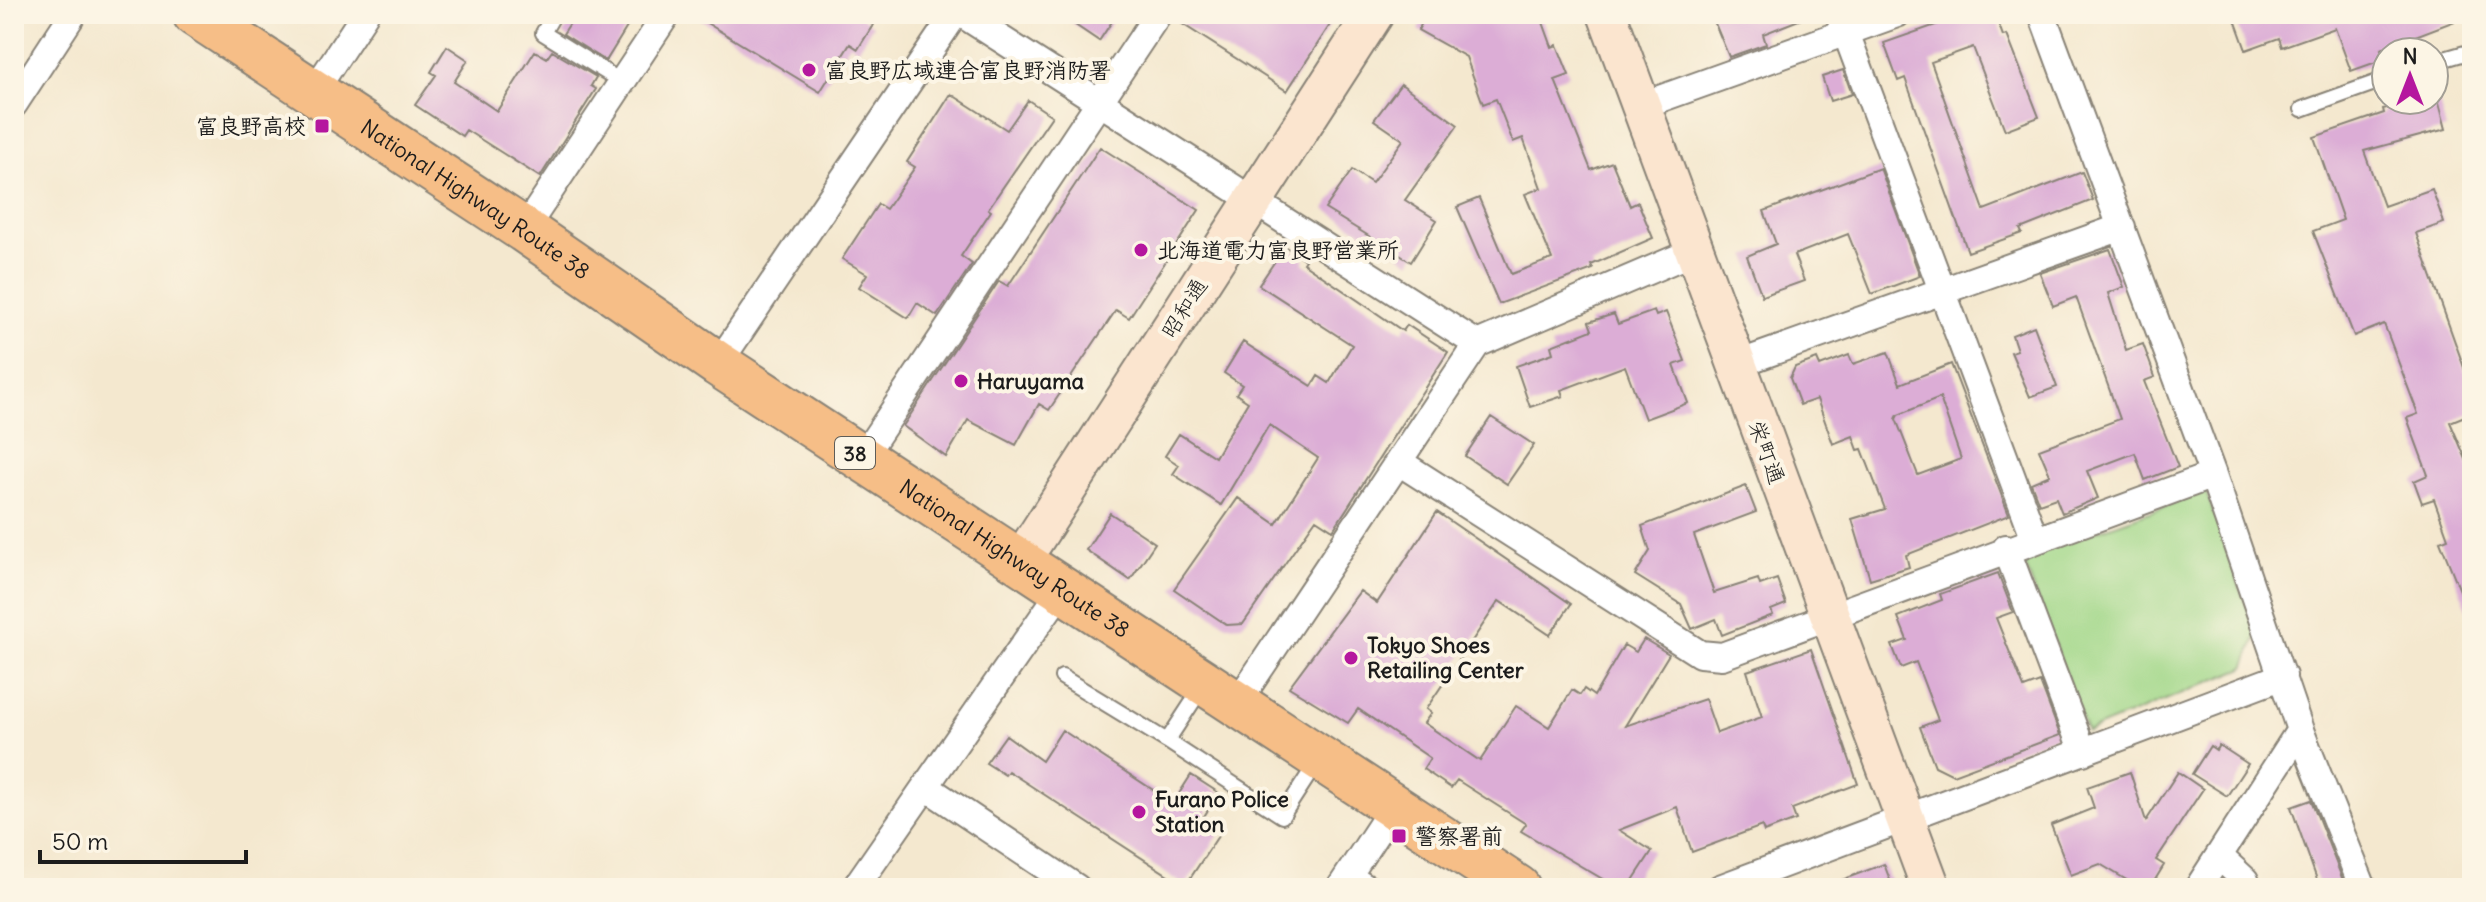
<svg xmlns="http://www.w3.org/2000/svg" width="2486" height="902" font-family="Delius,'Klee One',sans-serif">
  <rect width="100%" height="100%" fill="#fcf5e5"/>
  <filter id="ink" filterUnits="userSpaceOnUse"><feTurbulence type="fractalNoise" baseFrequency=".0125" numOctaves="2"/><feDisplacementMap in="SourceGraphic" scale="16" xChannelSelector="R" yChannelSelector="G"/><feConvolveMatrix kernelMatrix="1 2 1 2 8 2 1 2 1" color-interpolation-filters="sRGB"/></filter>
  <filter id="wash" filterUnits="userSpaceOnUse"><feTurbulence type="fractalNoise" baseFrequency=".006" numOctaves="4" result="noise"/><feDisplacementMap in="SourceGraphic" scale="32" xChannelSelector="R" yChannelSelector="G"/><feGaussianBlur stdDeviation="1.8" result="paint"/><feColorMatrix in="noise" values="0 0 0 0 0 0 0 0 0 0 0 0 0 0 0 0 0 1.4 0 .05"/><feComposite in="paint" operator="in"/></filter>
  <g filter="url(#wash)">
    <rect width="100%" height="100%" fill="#f4e8cf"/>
    <path fill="#a0d788" stroke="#5e7a52" stroke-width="2" d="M2206 492 2257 635 2244 668 2087 732 2022 557Z"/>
    <g id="blocks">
      <path fill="#dcadd6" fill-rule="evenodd" d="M576 14H635L606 61 563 34Z
        M692 14H856L873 25 858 49 850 44 820 92Z
        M1059 14H1117L1099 41Z
        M1174 14H1337L1287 91 1173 18Z
        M1427 14H1446L1458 21 1476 14H1540L1552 47 1557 45 1569 75 1555 80 1591 170 1612 162 1630 206 1638 202 1653 238 1591 265 1593 269 1499 304 1457 207 1479 198 1511 274 1552 259 1525 194 1541 188 1523 138 1513 142 1496 99 1483 104 1466 57 1418 30Z
        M1711 14H1809V16L1763 34 1766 44 1729 57Z
        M1967 14H1995L2003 36 2007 35 2039 117 2005 130 1973 47 1931 62 1984 210 2082 172 2093 200 2020 229 2022 233 1968 252 1905 78 1898 81 1884 43Z
        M2233 14H2467L2468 16 2381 49 2385 59 2351 71 2335 28 2282 47 2279 38 2246 50Z
        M447 46 468 60 454 82 497 111 535 51 547 58 552 51 596 77 591 86 596 89 540 177 466 130 462 136 415 105 436 75 431 72Z
        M1843 70 1852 94 1830 101 1822 77Z
        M1401 84 1458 125 1405 200 1437 220 1411 262 1325 209 1352 170 1372 183 1403 140 1374 120Z
        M951 94 1007 130 1028 100 1052 116 988 209 991 211 961 256 972 264 937 316 917 303 908 318 859 287 867 274 842 259 878 204 886 209 915 167 907 162Z
        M2434 95H2437L2446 129 2364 151 2384 206 2432 189 2444 223 2416 233 2472 390V413L2450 422 2472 473 2471 618 2440 541 2448 538 2434 499 2422 503 2414 481 2428 475 2407 418 2418 414 2384 324 2354 336 2313 231 2343 220 2314 137 2384 113 2383 109 2417 100H2434Z
        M1100 147 1199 210 1129 318 1116 310 1049 410 1039 404 1016 445 968 420 946 457 903 426 999 281 1008 286Z
        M1880 168 1920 276 1872 294 1848 234 1794 255 1804 281 1762 296 1747 256 1776 244 1764 211Z
        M1285 246 1305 260 1303 263 1403 331 1407 325 1448 352 1333 530 1316 519 1243 624 1227 625 1174 589 1238 498 1276 524 1318 458 1269 425 1221 505 1173 474 1179 465 1165 456 1179 434 1215 457 1248 402 1236 394 1242 385 1224 373 1243 342 1312 386 1318 376 1329 383 1352 345 1259 285Z
        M2110 249 2124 287 2108 293 2126 350 2143 344 2155 377 2144 381 2178 467 2145 480 2135 453 2087 471 2098 498 2062 513 2056 498 2039 504 2031 483 2050 475 2039 449 2120 419 2076 297 2053 306 2040 273Z
        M1654 311 1656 316 1666 312 1685 361 1674 365 1688 403 1645 419 1625 366 1561 390 1563 396 1530 407 1516 366 1553 353 1551 346 1592 330 1589 322 1614 314 1618 324Z
        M2034 326 2057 387 2030 397 2011 352 2017 350 2012 335Z
        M1888 352 1900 384 1951 364 2009 515 1906 555 1909 567 1870 579 1852 519 1885 509 1862 449 1858 450 1853 436 1833 444 1817 399 1800 405 1790 378 1795 367 1817 359 1820 366 1849 355 1853 364ZM1940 398 1961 459 1918 475 1896 419 1898 415Z
        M1491 417 1534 445 1507 484 1465 456Z
        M1746 486 1756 512 1694 535 1714 593 1758 579 1760 585 1777 579 1786 604 1771 610 1773 615 1722 635 1716 619 1692 629 1681 604 1635 575 1650 551 1642 526Z
        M1437 512 1571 604 1550 635 1499 601 1426 709 1431 713 1424 723 1480 761 1516 706 1549 727 1572 690 1580 695 1584 689 1594 696 1624 645 1636 652 1644 639 1669 654 1625 726 1705 699 1717 733 1762 717 1747 671 1811 649 1858 784 1792 809 1796 820 1764 832 1762 826 1692 852 1677 807 1619 830 1652 851 1628 888H1618L1521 831 1526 824 1457 780 1451 788 1423 769 1430 758 1358 709 1348 723 1289 687 1360 591 1377 603Z
        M1110 513 1155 543 1130 580 1086 550Z
        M1998 573 2013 612 1996 618 2024 688 2040 682 2060 735 1953 775 1935 766 1920 727 1938 720 1916 662 1901 668 1892 645 1907 640 1898 617 1942 600 1940 594Z
        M1062 730 1173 803 1191 775 1219 793 1201 821 1220 833 1185 886 1008 771 1005 775 986 763 1006 735 1042 761Z
        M2219 745 2248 764 2227 796 2192 774 2210 746 2216 750Z
        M2130 772 2146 821 2178 772 2203 789 2156 860 2164 865 2150 888H2140L2100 864 2071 875 2051 825 2094 808 2087 787Z
        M2311 800 2346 888H2320L2291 807Z
        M1884 864 1893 888H1826V886Z"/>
    </g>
  </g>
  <g filter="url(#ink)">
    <use href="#blocks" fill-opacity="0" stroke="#888276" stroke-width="2"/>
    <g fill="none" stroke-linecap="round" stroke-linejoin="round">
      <g stroke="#888276" stroke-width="18">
        <path id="lane" d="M554 14 543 33 622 82
          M2434 62 2472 51
          M2302 109 2386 79
          M1062 677 1167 741
          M1203 686 1167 741 1282 816 1317 762
          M1351 871 1377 888"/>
      </g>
      <g stroke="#888276" stroke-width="30">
        <path id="street" d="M962 14 1477 344
          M1839 14 2035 539
          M2042 14 2213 475 2300 730 2363 888
          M313 93 365 14
          M14 104 73 14
          M1640 106 1897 14
          M524 230 667 14
          M718 364 955 14
          M1735 365 2122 227
          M862 458 1158 14
          M1399 462 1700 654 1722 656 2213 475
          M2006 548 2083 752
          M1237 703 1477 344 1692 252
          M926 787 1077 888
          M2220 857 2245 880 2248 888
          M855 888 1063 588
          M1340 888 1394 806
          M1720 888 2283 676
          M2198 888 2300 730"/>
      </g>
      <g stroke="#888276" stroke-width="42">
        <path id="secondary" d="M1607 14 1931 888
          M1020 562 1374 14"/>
      </g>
      <g stroke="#888276" stroke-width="48">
        <g id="highway">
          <path id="s1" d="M195 14 524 230 718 364 1518 888"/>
        </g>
      </g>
      <use href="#lane" stroke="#fff" stroke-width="14"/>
      <use href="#street" stroke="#fff" stroke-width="26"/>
      <use href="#secondary" stroke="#fbe5cf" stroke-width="38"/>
      <use href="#highway" stroke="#f6be87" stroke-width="44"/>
    </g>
  </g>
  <g fill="#b5179e" stroke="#fcf5e5" stroke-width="3">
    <circle cx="809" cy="70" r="8"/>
    <rect x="314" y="118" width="16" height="16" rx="4"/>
    <circle cx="1141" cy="250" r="8"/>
    <circle cx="961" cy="381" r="8"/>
    <circle cx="1351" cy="658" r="8"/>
    <circle cx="1139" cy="812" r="8"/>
    <rect x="1391" y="828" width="16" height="16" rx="4"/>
  </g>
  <g text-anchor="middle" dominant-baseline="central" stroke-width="8" stroke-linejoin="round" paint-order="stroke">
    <rect fill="#fcf5e5" stroke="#5f5d58" stroke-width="2" x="835" y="437" width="40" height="32" rx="6"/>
    <g font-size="20" font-weight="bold" fill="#1c1c1c">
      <text x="855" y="453">38</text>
    </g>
    <g font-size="22" font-weight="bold" fill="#1c1c1c" stroke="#fcf5e5" text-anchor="start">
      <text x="825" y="70">富良野広域連合富良野消防署</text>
      <text x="306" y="126" text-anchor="end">富良野高校</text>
      <text x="1157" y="250">北海道電力富良野営業所</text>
      <text x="977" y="381">Haruyama</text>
      <text x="1367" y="645">Tokyo Shoes<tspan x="1367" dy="25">Retailing Center</tspan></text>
      <text x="1155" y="799">Furano Police<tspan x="1155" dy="25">Station</tspan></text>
      <text x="1415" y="836">警察署前</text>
    </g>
    <g font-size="22" fill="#1c1c1c" stroke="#fcf5e5">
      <text stroke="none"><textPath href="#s1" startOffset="336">National Highway Route 38</textPath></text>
      <text transform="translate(1184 308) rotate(-58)">昭和通</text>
      <text transform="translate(1767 452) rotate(70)">栄町通</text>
      <text stroke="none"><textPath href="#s1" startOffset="984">National Highway Route 38</textPath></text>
    </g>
  </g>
  <rect width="2486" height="902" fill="none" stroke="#fcf5e5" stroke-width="48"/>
  <g transform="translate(2410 76)"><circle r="38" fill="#fcf5e5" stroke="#a29e95" stroke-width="2"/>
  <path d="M0-6L14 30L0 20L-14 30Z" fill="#b5179e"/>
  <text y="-12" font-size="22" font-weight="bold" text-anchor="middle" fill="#1c1c1c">N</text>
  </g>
  <path d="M40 850v12h206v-12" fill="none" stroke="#1c1c1c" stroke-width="4"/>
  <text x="52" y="850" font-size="24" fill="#1c1c1c" stroke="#fcf5e5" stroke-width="6" paint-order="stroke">50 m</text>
</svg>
